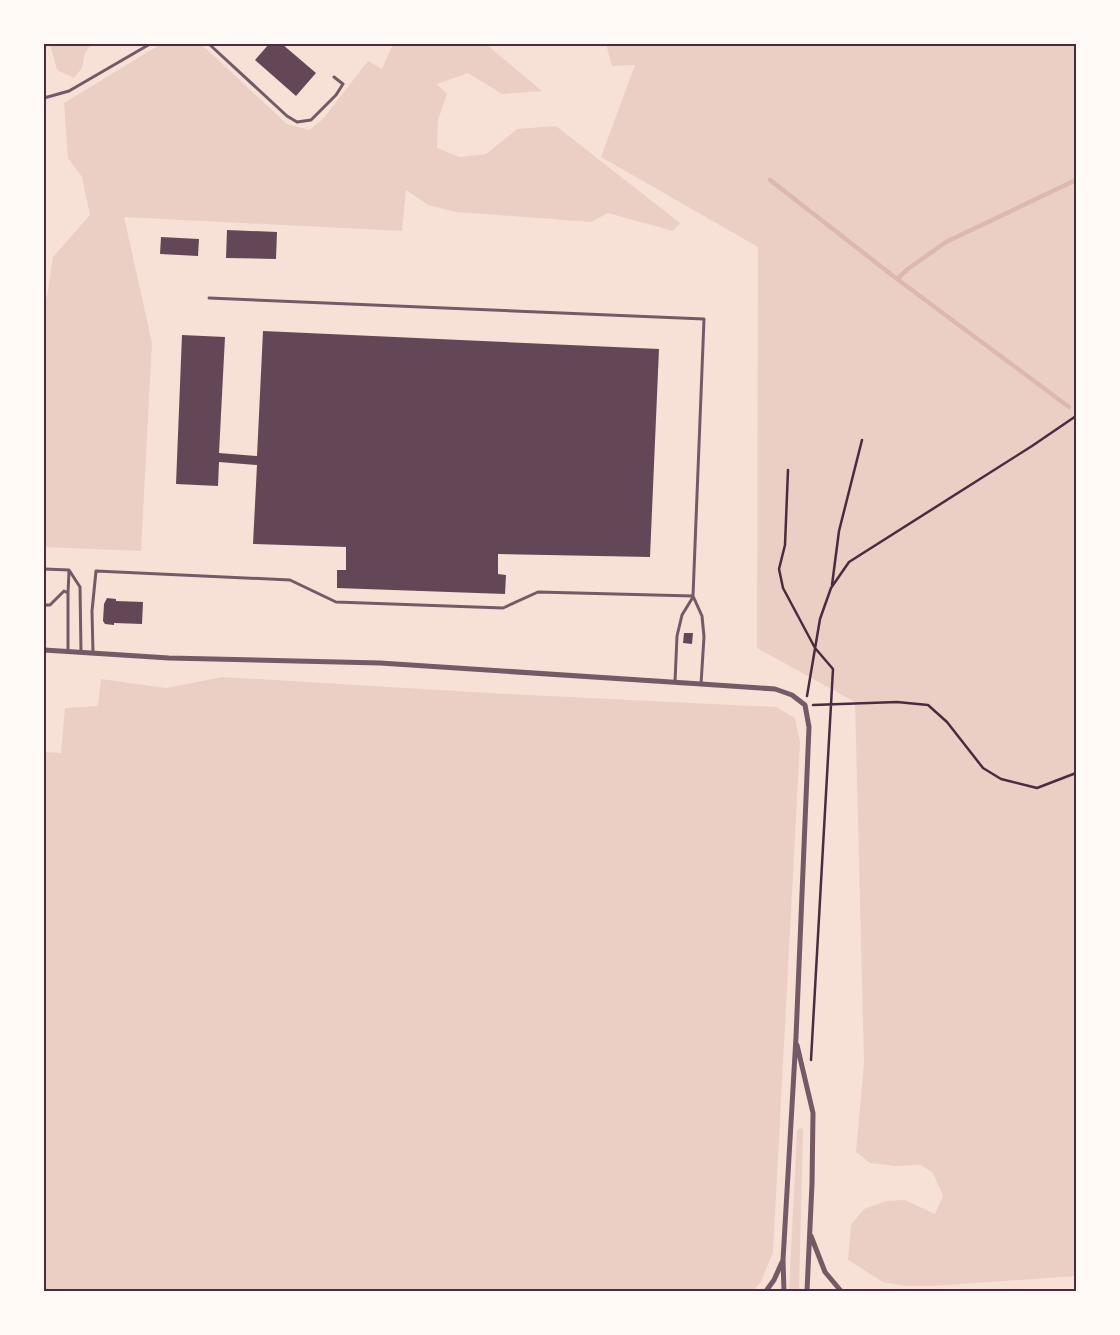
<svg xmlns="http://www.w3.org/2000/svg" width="1120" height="1335" font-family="'Sofia Sans Condensed',sans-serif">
  <rect width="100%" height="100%" fill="#f7e1d7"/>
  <path fill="#ebcfc5" d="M50 44H92L85 53 82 68 74 78 57 70Z
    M161 44H201L287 124 309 130 323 119 368 61 382 69 393 44H486L542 91 502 94 468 73 437 84 447 94 438 120 437 148 460 157 486 154 517 129 556 126 680 223 673 231 608 213 591 222 456 212 428 205 406 190 402 231 124 217 152 343 141 551 44 547V308H45L53 257 90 215 82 177 68 158 64 103Z
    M606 44H1076V1276L931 1286H905L883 1282 848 1260 851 1225 864 1209 886 1201 905 1200 935 1214 943 1196 933 1173 921 1165 894 1166 870 1163 856 1152 864 1063 855 702 757 648 758 247 601 157 635 65 612 66Z
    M223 677 489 693 776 707 795 718 800 742 773 1252 761 1282 753 1291H44V752L61 753 65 708 98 706 101 679 166 688Z
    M801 1128 803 1129V1132L799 1291H789L797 1132 798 1129Z"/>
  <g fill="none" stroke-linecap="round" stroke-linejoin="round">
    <path stroke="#dcb8b0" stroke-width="4.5" d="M770 180 897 279 1069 407
      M897 279 908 269 946 242 1076 180"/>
  </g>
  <path fill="#644757" d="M269 44H282L316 73 296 96 255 60Z
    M227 230 277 232 276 259 226 258Z
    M161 237 199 239 198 256 160 254Z
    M263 331 659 349 650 557 498 554V574L506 575 505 594 337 588V570H346V547L253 544 257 465 219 462 218 486 176 484 182 335 225 337 219 453 257 456Z
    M107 598 116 599V601L143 602 142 624 114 623V625L105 624 103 621 104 604Z
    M684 633H693L692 644 683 643Z"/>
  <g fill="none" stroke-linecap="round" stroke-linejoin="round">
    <path stroke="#4a2c40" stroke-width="2.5" d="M788 470 785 545 779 569 783 588 815 648 833 669 811 1060
      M832 585 839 531 862 440
      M807 696 820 619 831 588 849 562 1032 446 1076 416
      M813 705 897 702 928 705 947 722 983 768 1001 779 1037 788 1076 773"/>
    <path stroke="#755966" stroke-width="3" d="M209 44 287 116 297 122 311 120 336 95 343 84 334 77
      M44 98 69 91 150 44
      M209 298 704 319 693 596 702 616 704 637 701 684
      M44 569 69 570 80 587 81 652
      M68 593 69 571
      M44 605H50L64 591 68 593V651
      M93 653 92 611 96 571 290 580 336 602 503 608 538 592 693 596
      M675 682 677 636 682 615 693 597"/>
    <path stroke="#755966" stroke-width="5" d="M44 650 169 658 380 663 701 684 775 689 792 695 805 705 809 727 796 1037 783 1260 784 1291
      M797 1045 813 1113 812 1184 807 1291
      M811 1236 825 1272 841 1291
      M766 1291 774 1280 782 1262"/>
  </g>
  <rect width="1120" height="1335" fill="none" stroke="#fffaf5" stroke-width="90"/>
  <rect x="45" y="45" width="1030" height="1245" fill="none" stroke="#4a2c40" stroke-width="2"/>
</svg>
